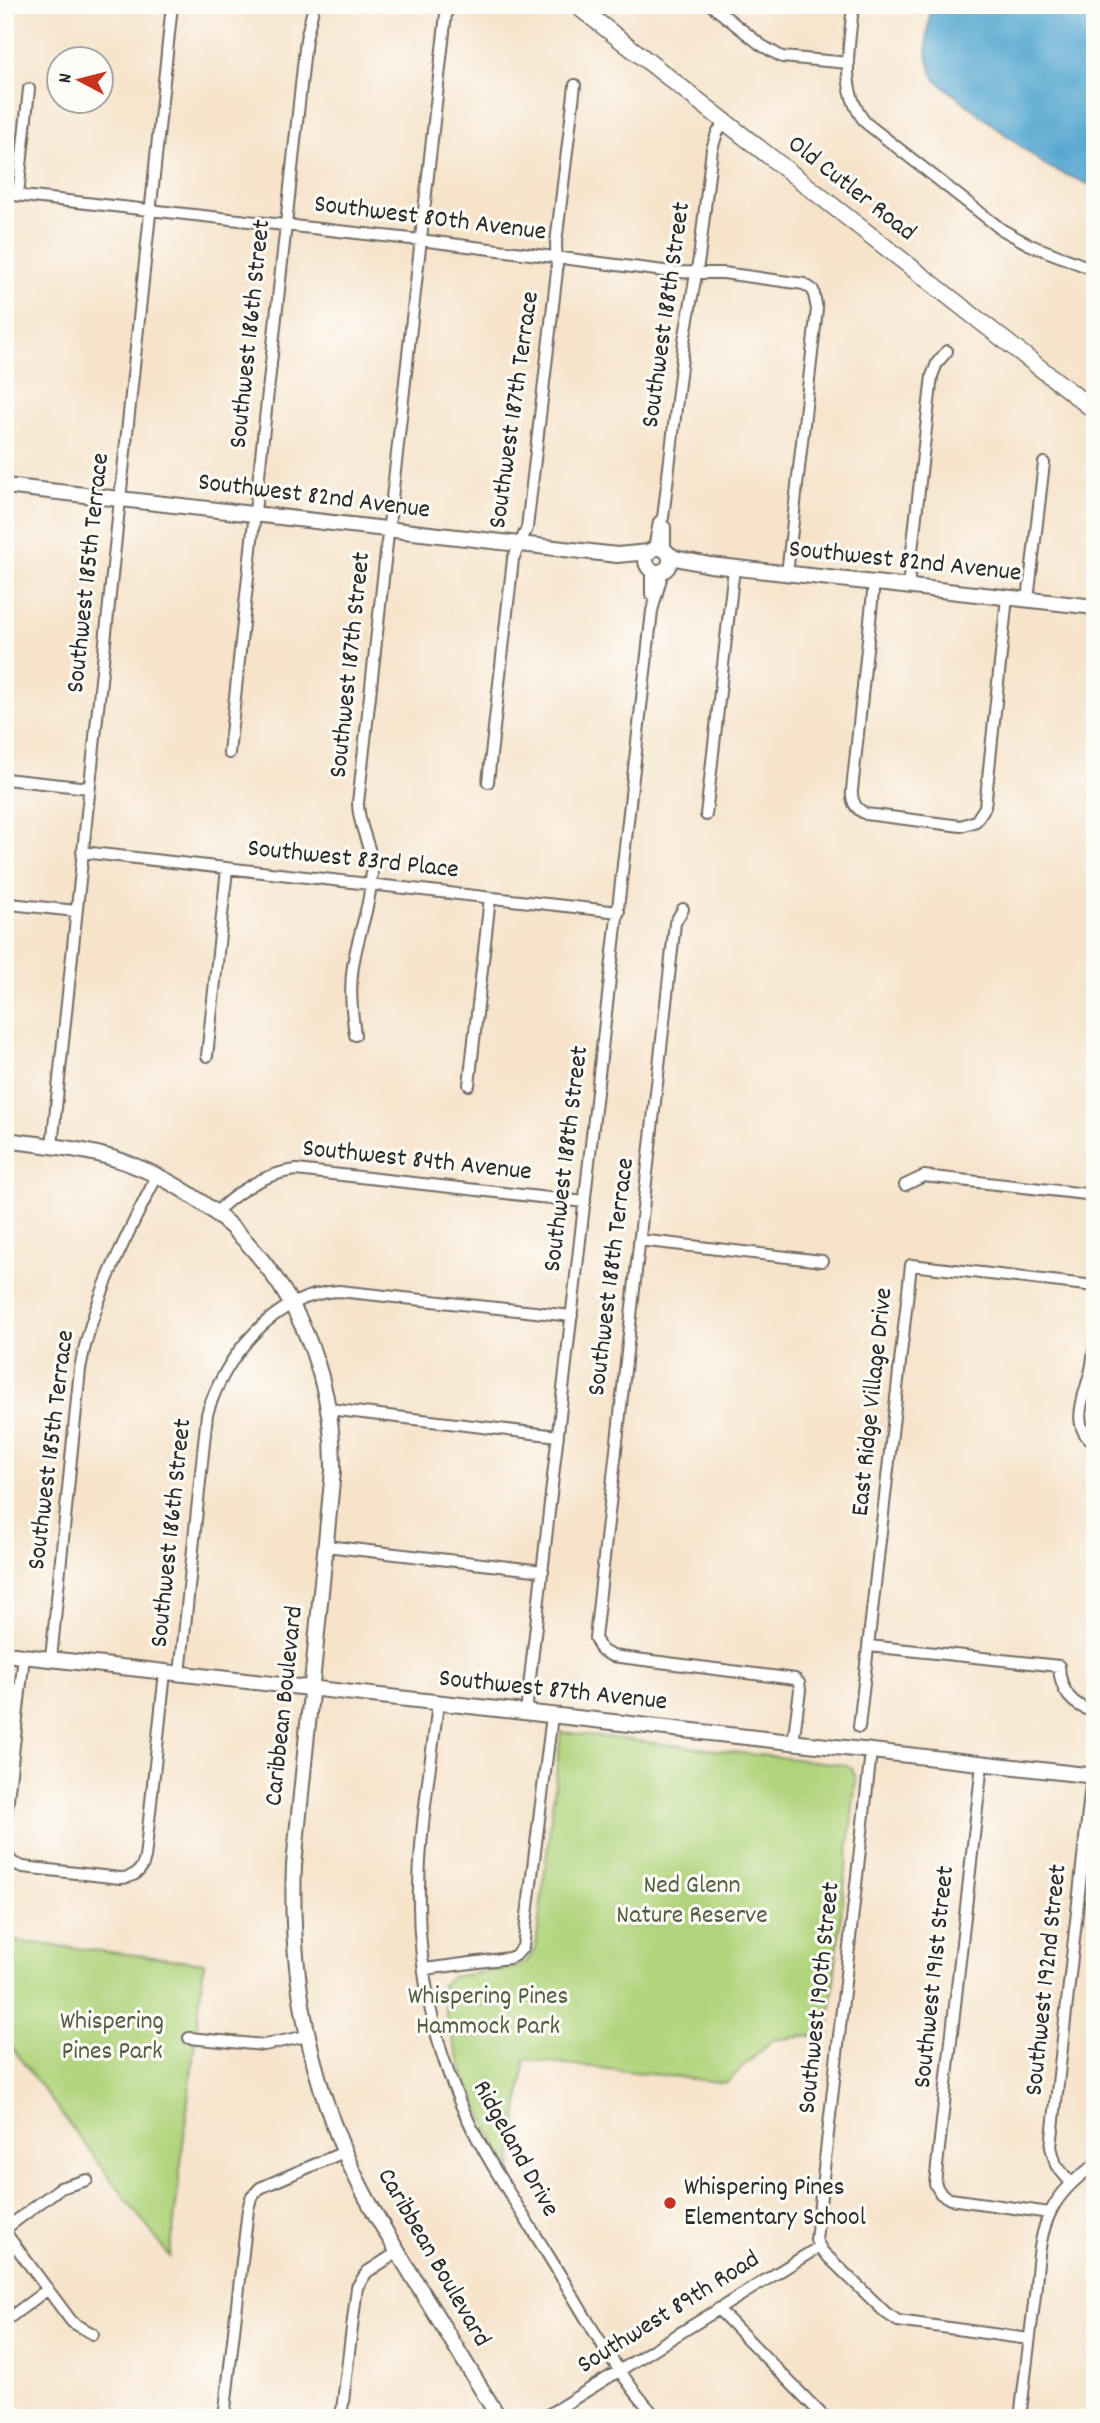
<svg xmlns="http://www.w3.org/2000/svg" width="1100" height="2423" font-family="Dekko,sans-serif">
  <rect width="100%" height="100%" fill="#fdfcf7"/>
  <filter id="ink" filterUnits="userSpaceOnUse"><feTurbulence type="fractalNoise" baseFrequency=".0143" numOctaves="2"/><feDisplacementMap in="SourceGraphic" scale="14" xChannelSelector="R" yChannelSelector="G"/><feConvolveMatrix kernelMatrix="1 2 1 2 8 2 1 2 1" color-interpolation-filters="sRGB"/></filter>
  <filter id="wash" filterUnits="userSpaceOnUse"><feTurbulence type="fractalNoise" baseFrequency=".00686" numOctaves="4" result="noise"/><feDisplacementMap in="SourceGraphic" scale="28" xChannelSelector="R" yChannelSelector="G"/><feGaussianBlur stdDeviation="1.57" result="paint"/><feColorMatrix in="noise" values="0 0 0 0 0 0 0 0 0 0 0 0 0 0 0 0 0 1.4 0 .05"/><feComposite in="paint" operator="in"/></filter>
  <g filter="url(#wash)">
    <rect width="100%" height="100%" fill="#f6e3ca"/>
    <path fill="#b0d47c" stroke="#6e8054" stroke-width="2" d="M561 1732 846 1765 852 1769 856 1779 828 2034 772 2040 726 2083 525 2059 511 2169C482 2121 445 2041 442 1985L451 1977 517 1967 527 1961 536 1947Z
      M5 1940 204 1963 170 2257 5 2039Z"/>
    <path fill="#55a7d0" stroke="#40697e" stroke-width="2" d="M931 5H1095V187L1046 166 937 81C921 59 928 30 931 5Z"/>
  </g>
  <g filter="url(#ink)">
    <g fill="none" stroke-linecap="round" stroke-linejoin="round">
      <g stroke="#726b63" stroke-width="14">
        <path id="minor" d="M711 5 761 45 782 57 849 63
          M853 5C850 45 838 90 866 123L1001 229 1028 244 1095 270
          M5 194 420 240 672 272 723 273 804 284 813 290 817 309 787 574
          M18 195 29 89
          M665 527V551
          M654 549 659 522 663 518 684 341 699 258 712 149 717 133 725 122
          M874 583 852 790C851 801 855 809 866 814L961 826 976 821 985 807 1007 597
          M908 586 932 376 937 363 947 351
          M651 594V570
          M1028 600 1044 463
          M229 753 306 39 314 5
          M5 779 89 788
          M488 782 513 559 527 528 557 271 556 243 575 85
          M706 815 734 568
          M82 852 619 912
          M5 905 10 904 76 911
          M683 909 675 923 595 1638 601 1650 612 1656 795 1679 799 1683 800 1690 793 1743
          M355 1035C351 1007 349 982 355 955 361 926 371 902 372 871 373 847 358 828 358 803L447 5
          M207 1056 227 869
          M469 1085 490 898
          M52 1146 172 5
          M905 1185 924 1176 1095 1195
          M215 1213C238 1191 264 1173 296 1170L585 1202
          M639 1240 822 1261
          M1095 1341C1094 1351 1093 1360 1091 1370 1085 1395 1068 1426 1095 1444
          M329 1409 558 1436
          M326 1546 543 1571
          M869 1646 1059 1666C1060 1690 1071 1706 1095 1712
          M51 1659 80 1369C93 1299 125 1238 157 1176
          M180 1674 207 1414C224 1357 274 1294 339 1291L572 1316
          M438 1703C431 1764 420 1826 419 1887 417 1968 435 2056 472 2128 494 2172 523 2214 548 2255 582 2310 613 2370 657 2418
          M526 1713 652 611 663 571
          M859 1727 911 1265 1095 1286
          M871 1752 816 2240 822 2251 886 2313 898 2321 1029 2339
          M982 1764 935 2184 941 2194 950 2199 1050 2213
          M5 1826 24 1656
          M5 1852 13 1863 23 1867 120 1878C134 1878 142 1871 145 1858L165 1672
          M425 1969 509 1958 516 1955 523 1947 552 1716
          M189 2038 264 2045 307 2036
          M1071 2183 1056 2165 1051 2147 1092 1776
          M5 2229 60 2188 87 2180
          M5 2232 72 2322 93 2334
          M718 2309 825 2418
          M5 2321 48 2289
          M224 2418 248 2209 251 2198 260 2188 344 2152
          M341 2418 357 2287 367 2272 398 2252
          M543 2418 819 2247
          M1020 2418C1025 2377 1030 2336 1035 2295 1038 2267 1038 2237 1051 2211 1061 2191 1077 2177 1095 2165"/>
      </g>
      <g stroke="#726b63" stroke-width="18">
        <path id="tertiary" d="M5 486 617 555 649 552
          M646 560a12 12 0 1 1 24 0a12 12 0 1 1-24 0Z
          M669 554 675 558 710 565 1095 607
          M5 1140C49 1146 94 1149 135 1166 260 1215 335 1340 333 1471L294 1865C290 1963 306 2061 344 2151 363 2197 390 2239 416 2282 443 2327 471 2372 499 2418
          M5 1654 1095 1776"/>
      </g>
      <g stroke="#726b63" stroke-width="19">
        <path id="secondary" d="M576 5 1095 411"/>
      </g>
      <use href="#minor" stroke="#fff" stroke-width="10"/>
      <use href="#tertiary" stroke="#fff" stroke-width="14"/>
      <use href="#secondary" stroke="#fff" stroke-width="16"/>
    </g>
  </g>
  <circle fill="#c8321e" stroke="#fdfcf7" stroke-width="2.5" cx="670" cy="2203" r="7"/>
  <g text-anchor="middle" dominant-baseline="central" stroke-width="6" stroke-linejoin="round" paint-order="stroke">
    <g font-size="26" fill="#2b2b2b" stroke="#fdfcf7">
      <text transform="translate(851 189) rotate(38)">Old Cutler Road</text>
      <text transform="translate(430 219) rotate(7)">Southwest 80th Avenue</text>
      <text transform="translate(667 315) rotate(-82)">Southwest 188th Street</text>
      <text transform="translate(251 334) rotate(-84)">Southwest 186th Street</text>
      <text transform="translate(515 410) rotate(-82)">Southwest 187th Terrace</text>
      <text transform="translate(314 497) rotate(7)">Southwest 82nd Avenue</text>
      <text transform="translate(905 562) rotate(6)">Southwest 82nd Avenue</text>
      <text transform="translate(89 573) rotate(-84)">Southwest 185th Terrace</text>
      <text transform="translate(351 665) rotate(-84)">Southwest 187th Street</text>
      <text transform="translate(353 860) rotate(6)">Southwest 83rd Place</text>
      <text transform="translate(567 1159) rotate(-83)">Southwest 188th Street</text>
      <text transform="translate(417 1161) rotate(6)">Southwest 84th Avenue</text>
      <text transform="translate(612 1277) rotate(-83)">Southwest 188th Terrace</text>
      <text transform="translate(873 1402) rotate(-84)">East Ridge Village Drive</text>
      <text transform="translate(52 1450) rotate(-83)">Southwest 185th Terrace</text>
      <text transform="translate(172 1533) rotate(-84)">Southwest 186th Street</text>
      <text transform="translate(553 1691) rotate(6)">Southwest 87th Avenue</text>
      <text transform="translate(285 1706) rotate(-84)">Caribbean Boulevard</text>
      <text transform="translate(935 1977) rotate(-84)">Southwest 191st Street</text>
      <text transform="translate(1047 1980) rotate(-84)">Southwest 192nd Street</text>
      <text transform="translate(820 1998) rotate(-84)">Southwest 190th Street</text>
      <text transform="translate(515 2149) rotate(61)">Ridgeland Drive</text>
      <text transform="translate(433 2258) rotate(60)">Caribbean Boulevard</text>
      <text transform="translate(669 2313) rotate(-32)">Southwest 89th Road</text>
    </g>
    <g font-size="26" fill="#535e43" stroke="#fdfcf7">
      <text x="692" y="1886">Ned Glenn<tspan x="692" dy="30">Nature Reserve</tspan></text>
      <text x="488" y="1997">Whispering Pines<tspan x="488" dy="30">Hammock Park</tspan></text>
      <text x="112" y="2022">Whispering<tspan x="112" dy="30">Pines Park</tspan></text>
    </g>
    <g font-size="26" fill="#2b2b2b" stroke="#fdfcf7" text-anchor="start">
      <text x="684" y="2188">Whispering Pines<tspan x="684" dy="30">Elementary School</tspan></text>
    </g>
  </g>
  <rect width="1100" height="2423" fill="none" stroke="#fdfcf7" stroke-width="28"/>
  <g transform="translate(80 80) rotate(277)"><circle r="33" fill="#fdfcf7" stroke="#a9a8a5" stroke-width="2"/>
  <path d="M0-5L12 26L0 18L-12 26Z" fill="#c8321e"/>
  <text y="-10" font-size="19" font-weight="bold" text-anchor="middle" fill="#2b2b2b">N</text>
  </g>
</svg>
